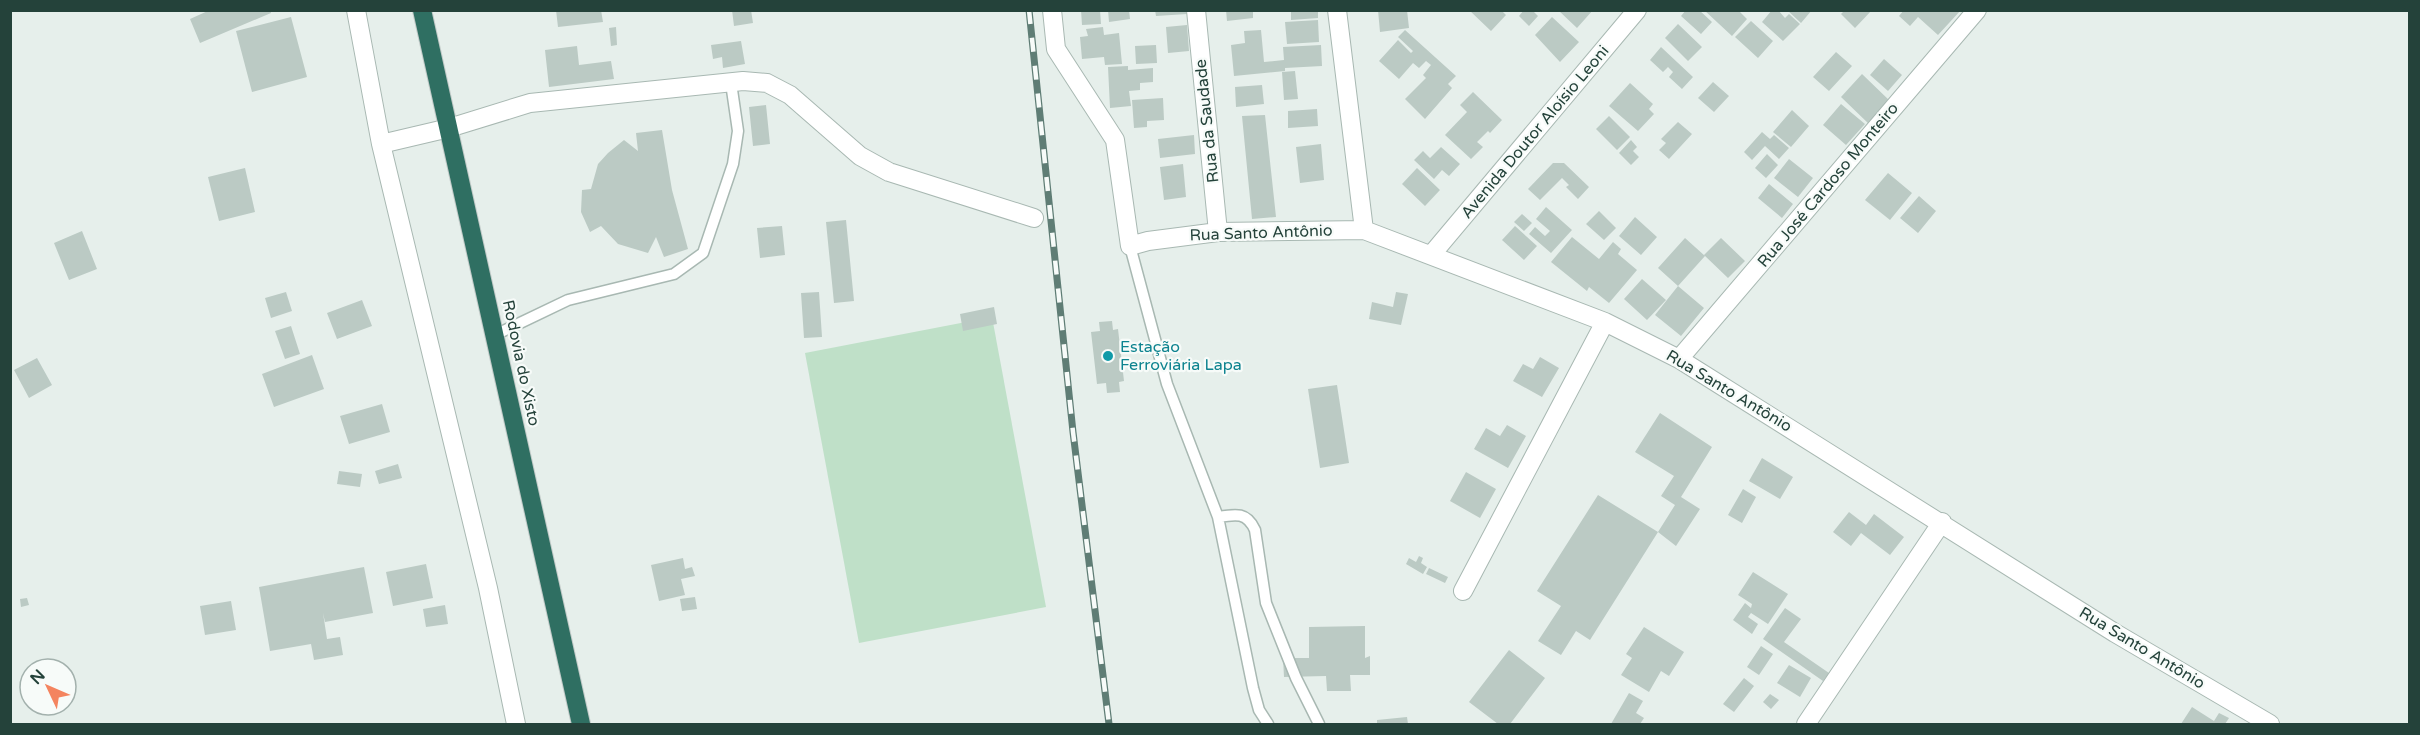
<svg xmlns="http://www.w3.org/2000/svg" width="2420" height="735" font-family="'Varela Round',sans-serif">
  <rect width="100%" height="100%" fill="#e6efeb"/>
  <path fill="#bfe0c8" d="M992 317 1046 607 859 643 805 353Z"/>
  <path fill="#bbcac4" d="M210 10H270L271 13 200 43 190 19Z
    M556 10H601L603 22 558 27Z
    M732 10H751L753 23 734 26Z
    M1081 10H1100L1101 24 1082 25Z
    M1108 10H1129L1130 19 1109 22Z
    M1155 10H1186L1187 14 1156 16Z
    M1226 10H1253V18L1227 21Z
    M1291 10H1318V18L1291 20Z
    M1378 10H1407L1409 28 1380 32Z
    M1469 10H1501L1506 15 1491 31Z
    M1524 10H1532L1538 16 1529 26 1519 16Z
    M1558 10H1593L1577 28Z
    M1686 10H1699L1712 22 1701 34 1681 16Z
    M1704 10H1738L1747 19 1732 36Z
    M1772 10H1778L1785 18 1789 14 1800 24 1783 41 1762 22Z
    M1787 10H1812L1801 23Z
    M1845 10H1872L1855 28 1841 14Z
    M1904 10H1961L1938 35 1918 17 1910 26 1899 16Z
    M291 17 307 77 252 92 236 31Z
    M1552 17 1579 42 1560 62 1535 35Z
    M1318 20 1319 42 1287 44 1285 22Z
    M1751 21 1773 41 1758 58 1735 37Z
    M1678 24 1702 47 1688 61 1665 38Z
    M1187 25 1189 51 1168 53 1166 27Z
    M616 27 617 45 611 46 609 28Z
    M1103 27 1104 35 1119 33 1122 64 1105 65 1104 57 1082 59 1080 37 1088 36 1086 29Z
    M1261 30 1264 62 1284 60 1283 47 1321 45 1322 66 1285 68V71L1234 76 1231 45 1245 43 1244 31Z
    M1405 30 1456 76 1448 84 1452 88 1425 119 1405 99 1426 78 1423 75 1431 65 1426 61 1419 68 1413 63 1399 79 1379 61 1398 40 1411 53 1413 51 1398 37Z
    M741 41 745 64 723 68 722 57 713 59 711 45Z
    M1156 45 1157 63 1136 64 1135 46Z
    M577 46 579 65 611 61 614 79 549 87 545 50Z
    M1661 47 1693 77 1682 89 1669 77 1673 72 1668 67 1663 72 1650 60Z
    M1836 52 1852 66 1829 91 1813 77Z
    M1884 59 1902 75 1888 91 1870 75Z
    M1128 66V70L1153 68V82L1140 83V90L1129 91 1131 106 1110 108 1108 67Z
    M1295 71 1298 99 1284 100 1282 72Z
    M1862 74 1891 102 1870 125 1841 97Z
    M1713 82 1729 96 1714 112 1698 98Z
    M1630 83 1653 104 1649 109 1654 114 1638 131 1609 106Z
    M1262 85 1264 104 1236 107 1235 87Z
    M1473 92 1502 120 1490 133 1488 131 1477 142 1483 147 1471 159 1445 135 1467 112 1460 105Z
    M1163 98 1164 120 1147 121V127L1134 128 1132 100Z
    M1841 104 1865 124 1846 145 1823 125Z
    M766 105 770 144 753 146 749 107Z
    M1317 109 1318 126 1288 128V111Z
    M1792 110 1809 126 1791 147 1773 132Z
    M1265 115 1276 217 1252 219 1242 116Z
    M1609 116 1630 137 1617 150 1596 129Z
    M1678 122 1692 134 1669 159 1659 150 1666 143 1661 139Z
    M662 130 672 190 688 249 664 257 656 237 648 253 618 244 601 226 590 232 581 212 582 190 591 189 598 164 608 153 624 140 638 151 636 133Z
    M1762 132 1770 139 1774 135 1789 148 1779 159 1765 146 1752 160 1744 152Z
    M1194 135 1195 154 1160 158 1158 139Z
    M1631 140 1637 147 1633 151 1639 157 1631 165 1619 153Z
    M1321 144 1324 180 1300 183 1296 147Z
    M1441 147 1460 164 1449 176 1442 170 1434 179 1414 160 1423 151 1430 158Z
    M1767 154 1778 165 1766 178 1755 168Z
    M1789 159 1813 178 1798 197 1774 178Z
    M1553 163H1564L1589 187 1578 199 1566 187 1569 185 1562 178 1540 200 1528 189Z
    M1183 164 1186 197 1164 200 1160 167Z
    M245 168 255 212 219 221 208 177Z
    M1417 168 1440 190 1425 206 1402 184Z
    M1888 173 1912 193 1890 220 1865 200Z
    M1769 184 1793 204 1782 218 1758 198Z
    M1919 196 1936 211 1918 233 1900 218Z
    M1546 207 1572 230 1551 253 1529 234 1535 227 1545 236 1550 231 1536 219Z
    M1599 211 1616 228 1604 240 1586 224Z
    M1522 214 1532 223 1524 231 1514 222Z
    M1635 217 1657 237 1641 255 1619 236Z
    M846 220 854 301 834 303 826 222Z
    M782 226 785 255 760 258 757 228Z
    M1515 226 1537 246 1524 260 1502 240Z
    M82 231 97 269 69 280 54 243Z
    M1572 237 1599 259 1613 242 1621 249 1618 254 1637 270 1609 303 1589 287 1587 291 1551 262Z
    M1685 238 1705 256 1678 286 1658 268Z
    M1721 238 1745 261 1728 278 1704 255Z
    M1642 279 1666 300 1647 320 1624 299Z
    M1678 286 1704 308 1681 336 1655 315Z
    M286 292 292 311 271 318 265 298Z
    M819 292 822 337 804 338 801 293Z
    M1396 292 1408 294 1401 325 1369 319 1372 302 1393 307Z
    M362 300 372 326 337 339 327 313Z
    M994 307 997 324 963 331 960 314Z
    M1112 321 1113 330 1118 329 1124 381 1119 382 1120 392 1107 393 1106 383 1097 384 1091 332 1100 331 1099 322Z
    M291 326 300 354 285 359 275 331Z
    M312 355 324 389 274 407 262 374Z
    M1540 357 1559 368 1542 397 1513 381 1523 364 1533 369Z
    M37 358 52 385 29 398 14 370Z
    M1337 385 1349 463 1320 468 1308 389Z
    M382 404 390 432 349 444 340 416Z
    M1660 413 1712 447 1681 497 1700 509 1676 546 1658 532 1675 505 1661 496 1674 476 1635 452Z
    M1507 425 1526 436 1508 468 1474 449 1486 428 1500 436Z
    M1762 458 1793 477 1780 499 1749 481Z
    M398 464 402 478 379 484 375 471Z
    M339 471 362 474 360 487 337 484Z
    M1466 472 1496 489 1480 518 1450 501Z
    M1743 489 1756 497 1742 523 1728 515Z
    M1598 495 1658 532 1590 640 1576 631 1561 655 1538 641 1561 606 1537 591Z
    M1849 512 1866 525 1874 514 1904 537 1890 555 1861 533 1851 546 1833 532Z
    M1419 556 1423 558 1421 563 1427 567 1423 574 1406 564 1409 558 1416 562Z
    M683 558 685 569 692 567 695 576 681 579 685 595 659 601 651 565Z
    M426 564 433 598 393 606 386 572Z
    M364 567 373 613 325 622 323 613 327 639 340 637 343 655 314 660 311 644 270 651 259 587Z
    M1429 568 1448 577 1445 583 1426 574Z
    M1753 572 1788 594 1768 624 1751 613 1748 617 1758 624 1752 634 1733 620 1745 603 1751 608 1752 604 1738 595Z
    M695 597 697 609 682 611 680 599Z
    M27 598 29 605 21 607 20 599Z
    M231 601 236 630 205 635 200 606Z
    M445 605 448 624 426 627 423 609Z
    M1785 608 1801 619 1784 642 1829 673 1823 681 1763 639Z
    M1365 626V658L1370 656V675H1350L1351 691H1327L1326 676 1284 677 1283 658H1309V627Z
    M1644 627 1684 652 1669 676 1661 671 1649 692 1621 675 1632 658 1626 654Z
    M1761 646 1773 654 1759 675 1747 667Z
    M1509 650 1545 678 1510 724H1498L1469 702Z
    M1789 665 1811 678 1800 697 1777 683Z
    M1744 678 1754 686 1734 712 1723 704Z
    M1629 693 1643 701 1636 713 1644 718 1640 724H1611Z
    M1770 694 1779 700 1771 709 1763 702Z
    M2192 707 2214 721 2219 713 2229 718 2225 724H2181Z
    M1407 717 1408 724H1377V720Z"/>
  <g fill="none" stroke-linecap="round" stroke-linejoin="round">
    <g stroke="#a8b8b2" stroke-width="13">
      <path id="lane" d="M1130 246 1167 384 1218 517
        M495 335 568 300 674 274 703 253 733 164 738 131 731 83
        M1268 724 1259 710 1253 688 1218 517C1236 514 1247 512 1255 530L1266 603 1296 678 1319 724"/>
    </g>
    <g stroke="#a8b8b2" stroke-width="20">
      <path id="street" d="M356 10 381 144 488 588 516 724
        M1052 10 1056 49 1115 140 1130 246 1148 241 1218 232 1364 230 1605 322 1679 359 2115 633 2270 724
        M1196 10 1218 232
        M1337 10 1364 230
        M381 144 449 128 530 103 743 81 767 83 790 95 860 156 889 172 1034 218
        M1432 254 1637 10
        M1679 359 1977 10
        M1463 591 1605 322
        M1806 724 1942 522"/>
    </g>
    <g stroke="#c2cac8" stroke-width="20">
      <path id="highway" d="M422 10 581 724"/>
    </g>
    <use href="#lane" stroke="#fff" stroke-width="10"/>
    <use href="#street" stroke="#fff" stroke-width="18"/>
    <use href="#highway" stroke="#2f6f62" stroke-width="18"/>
    <g stroke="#5f7d75" stroke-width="7">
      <path id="rail" d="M1029 10 1073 432 1109 724"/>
    </g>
    <use href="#rail" stroke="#f7fbf9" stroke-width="4.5" stroke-dasharray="14" stroke-linecap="butt"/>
  </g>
  <circle fill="#0f9aa8" stroke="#f7fbf9" stroke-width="2" cx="1108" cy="356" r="6"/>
  <g text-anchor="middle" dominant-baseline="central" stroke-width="4.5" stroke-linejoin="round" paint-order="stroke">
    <g font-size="16" fill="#24423a" stroke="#f7fbf9">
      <text transform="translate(1207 121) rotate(-96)">Rua da Saudade</text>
      <text transform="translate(1535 132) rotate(-50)">Avenida Doutor Aloísio Leoni</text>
      <text transform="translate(1828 185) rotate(-50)">Rua José Cardoso Monteiro</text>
      <text transform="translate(1261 233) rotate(-2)">Rua Santo Antônio</text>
      <text transform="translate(521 363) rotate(78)">Rodovia do Xisto</text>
      <text transform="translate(1729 391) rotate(31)">Rua Santo Antônio</text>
      <text transform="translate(2142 648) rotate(31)">Rua Santo Antônio</text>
    </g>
    <g font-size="16" fill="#0d838f" stroke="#f7fbf9" text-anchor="start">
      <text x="1120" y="347">Estação<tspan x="1120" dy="18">Ferroviária Lapa</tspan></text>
    </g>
  </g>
  <rect width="2420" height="735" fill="none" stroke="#24423a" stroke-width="24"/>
  <g transform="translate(48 687) rotate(314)"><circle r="28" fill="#f7fbf9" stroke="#a3b1ad" stroke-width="1.5"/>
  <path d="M0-4.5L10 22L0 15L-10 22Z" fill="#f4845f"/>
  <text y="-9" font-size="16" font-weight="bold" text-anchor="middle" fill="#24423a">N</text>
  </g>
</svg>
